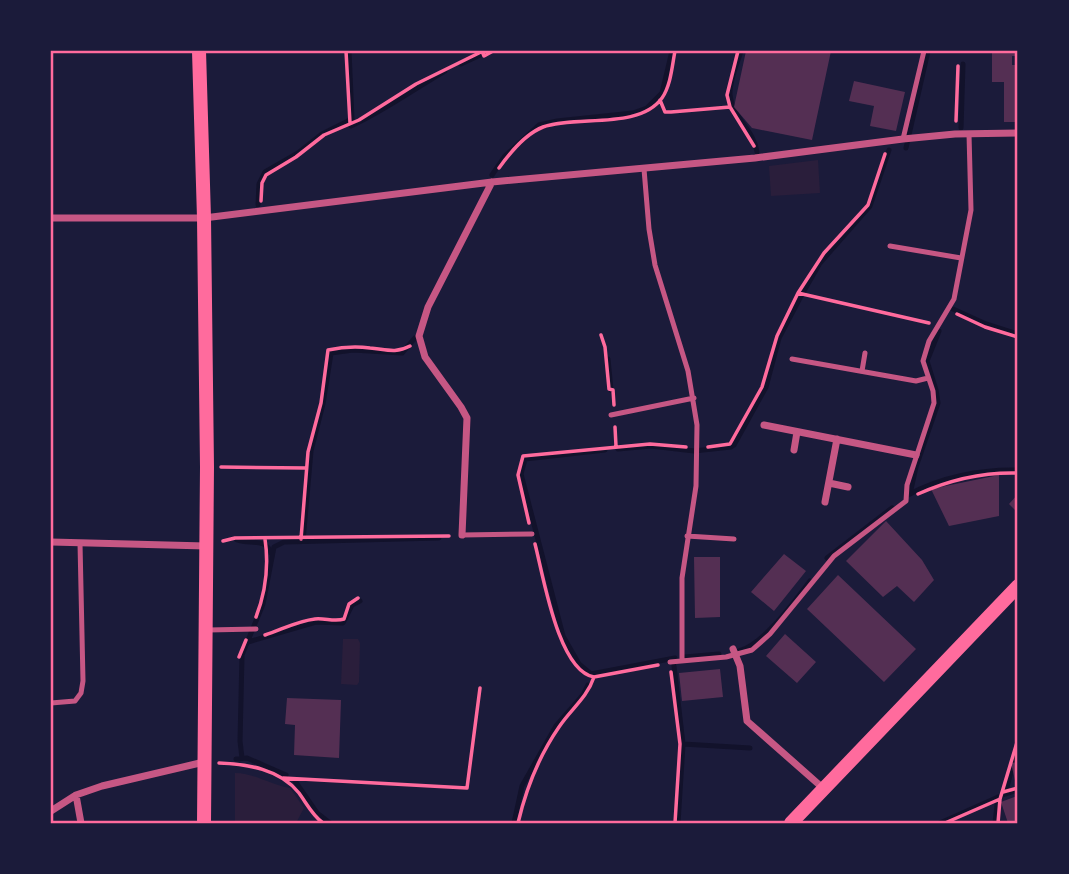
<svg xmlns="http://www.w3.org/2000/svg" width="1069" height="874" font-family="'Archivo Narrow',sans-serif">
  <rect width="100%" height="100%" fill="#1b1b3a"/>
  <path fill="#2a1e3b" d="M818 160 820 193 771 196 769 166Z
    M343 639H358L360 643 359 682 357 685 341 684Z
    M235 773C255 773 270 785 290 788L304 808 296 823H235Z"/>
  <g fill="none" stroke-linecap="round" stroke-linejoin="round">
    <path stroke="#12122b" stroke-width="5" d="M741 51C737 64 729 82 730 95 732 117 754 130 757 152
      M461 64 489 51
      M347 122 351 126C384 111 414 89 445 71
      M961 128 963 64
      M906 148 928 51
      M492 175 505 156 539 125 557 121 633 113 647 108 662 93 672 51
      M258 205 259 184 265 172 298 153 322 134 352 119 349 51
      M953 309 986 324 1018 334
      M608 359 611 390
      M618 449 651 446 694 451 731 447 734 445 766 387 779 338 801 296 820 263 870 206 889 150
      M605 450 525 459 521 474 563 636 579 664 591 674 675 658
      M910 494 916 467 938 403 936 390 927 361 939 331
      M908 495C940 477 982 469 1018 470
      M237 540C250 545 265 537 271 553
      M303 541 311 451 323 404 331 353 353 350 402 353 415 338
      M827 558 892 508
      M248 642 316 622 343 623 352 605 360 601
      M739 651C764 644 794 602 810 581
      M685 657 719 654
      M674 666 683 744 678 823
      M683 744 750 748
      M242 758 240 741 242 655 263 604 274 547 284 542 439 538
      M236 759 247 758 286 775
      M295 781 317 813 330 823
      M1005 794 1018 746
      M514 823 522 786 556 726 583 695 588 685
      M940 823 1005 794 1018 790
      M995 823 998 797"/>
  </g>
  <path fill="#542f53" d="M746 51H831L812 140 752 128 734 107Z
    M992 51H1018V56H1012V65H1018V122H1004V82H992Z
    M854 81 905 92 896 131 870 126 874 106 849 101Z
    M999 475V516L949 526 931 489Z
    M1018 494V513L1009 504Z
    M886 521 922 560 934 580 914 602 897 586 883 597 846 561Z
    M784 554 806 571 774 611 751 592Z
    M694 557H720V617L695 618Z
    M838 575 916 649 884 682 807 609Z
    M785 634 816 662 797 683 766 656Z
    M720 669 723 697 682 701 679 673Z
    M287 698 341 700 339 758 294 755 295 725 285 724Z
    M1018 762V789H1017L1011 763Z
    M1018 789V822L1008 823 1001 802 1017 796 1015 790Z"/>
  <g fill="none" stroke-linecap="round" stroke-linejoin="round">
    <path stroke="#ff6b9d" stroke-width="3.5" d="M346 51 350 123
      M482 51 484 56 493 51
      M738 51 727 95 730 107 754 146
      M660 100 665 112H671L730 107
      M956 121 958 66
      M499 168C509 154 525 134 543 127 577 115 639 130 662 98 671 85 672 66 675 51
      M261 201 262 183 266 175 296 157 324 135 359 120 416 84 483 51
      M798 293 929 323
      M957 314 985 327 1018 337
      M601 335 605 347 609 389 613 390 614 405
      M615 427 616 446
      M708 447 730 444 762 387 777 336 798 293 824 253 868 205 885 154
      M221 467 306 468
      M918 494C949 480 984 472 1018 473
      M529 523 518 475 523 456 650 444 686 447
      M301 539 308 452 321 403 328 350C342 347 355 346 370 348 385 349 395 354 410 346
      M223 541 235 538 449 536
      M535 544C543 574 558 671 594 677
      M256 617C266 591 269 566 265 539
      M265 635C281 630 297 621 315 619 325 618 335 622 344 619L349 604 358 598
      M239 657 246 640
      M671 672 680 744 675 823
      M219 763C247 764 280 769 299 793 307 804 312 815 323 823
      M283 778 467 788 480 688
      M1003 792 1018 788
      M518 823C526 789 539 756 559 727 571 709 587 698 594 677L658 665
      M945 823 1000 799
      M998 823 1000 799 1018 739"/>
    <path stroke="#c65784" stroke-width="5" d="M903 139 924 51
      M644 169 649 229 655 265 688 371 697 425 696 486 682 578V661
      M890 246 961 258
      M792 359 916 381 928 378
      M862 371 865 353
      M611 415 694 398
      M462 535 532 534
      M687 536 734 539
      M208 630 256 629
      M670 662 726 657 752 650 770 634 834 556 906 501 907 485 934 403 933 391 923 361 929 341 954 299 971 210 969 134
      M51 703 75 701 81 693 83 681 80 543"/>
    <path stroke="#c65784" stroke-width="7" d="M51 218H204L492 182 755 158 903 139 955 134 1018 133
      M764 425 916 455
      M794 450 797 432
      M829 483 848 487
      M825 502 837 439
      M462 535 467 418 461 407 425 357 419 336 428 307 492 182
      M51 542 206 546
      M733 649 740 666 747 721 824 789
      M76 795 81 823
      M51 811 76 795 102 786 204 762"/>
    <path stroke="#ff6b9d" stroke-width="14" d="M199 51 204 218 207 467 204 823
      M791 823 1018 586"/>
  </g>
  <rect width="1069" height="874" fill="none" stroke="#1b1b3a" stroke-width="105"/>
  <rect x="52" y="52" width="964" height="770" fill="none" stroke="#ff6b9d" stroke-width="2.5"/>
</svg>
